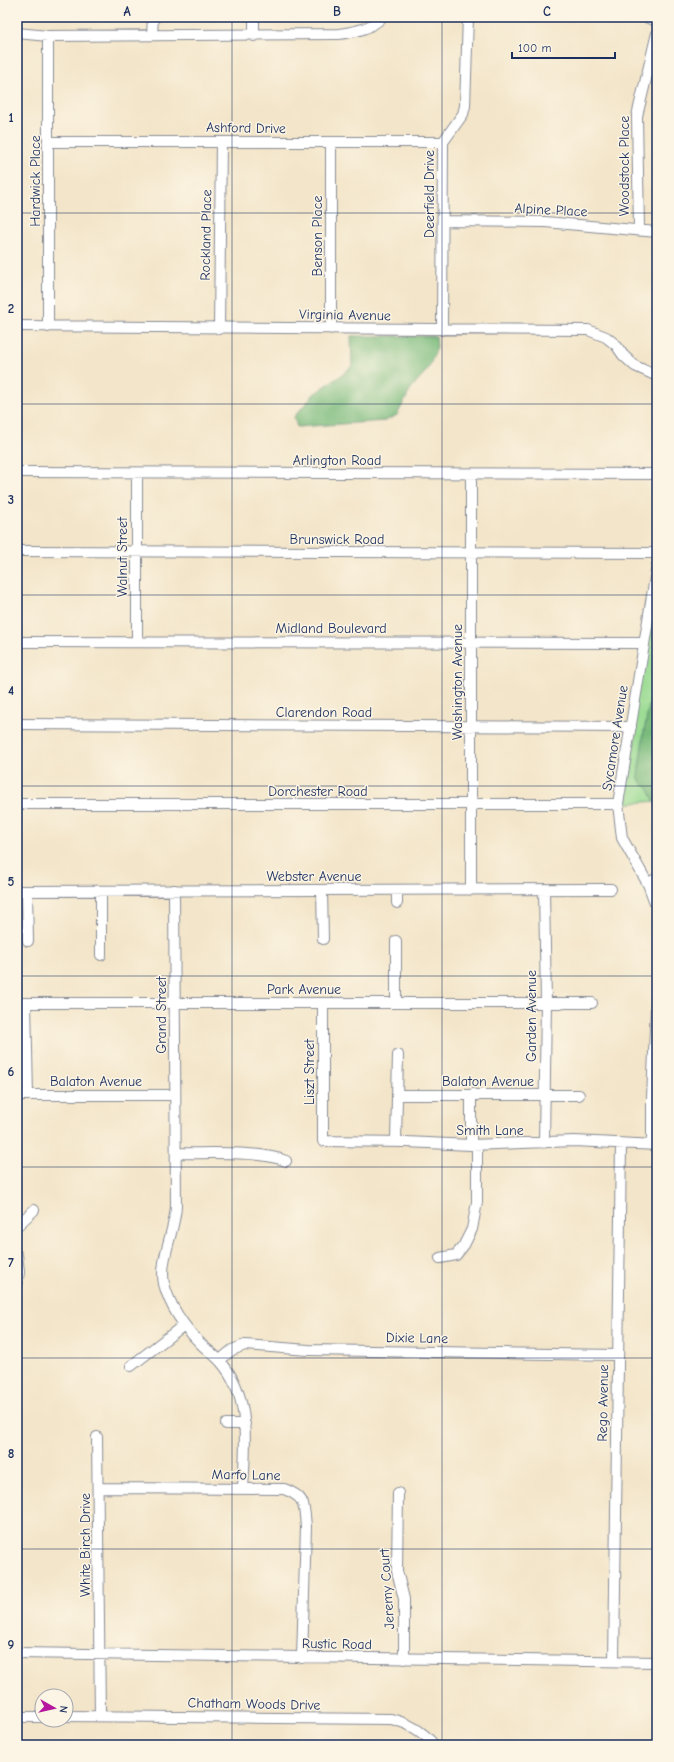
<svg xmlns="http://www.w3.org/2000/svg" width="674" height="1762" font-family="'Comic Neue',sans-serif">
  <rect width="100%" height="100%" fill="#fcf5e5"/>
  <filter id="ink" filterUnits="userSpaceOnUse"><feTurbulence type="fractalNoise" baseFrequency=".025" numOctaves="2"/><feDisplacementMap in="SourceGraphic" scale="8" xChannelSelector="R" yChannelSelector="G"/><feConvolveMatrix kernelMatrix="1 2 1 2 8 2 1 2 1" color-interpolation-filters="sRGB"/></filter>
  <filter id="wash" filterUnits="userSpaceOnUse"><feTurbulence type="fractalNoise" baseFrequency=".012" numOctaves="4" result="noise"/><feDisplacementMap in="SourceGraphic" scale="16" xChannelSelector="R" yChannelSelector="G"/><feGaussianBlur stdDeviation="0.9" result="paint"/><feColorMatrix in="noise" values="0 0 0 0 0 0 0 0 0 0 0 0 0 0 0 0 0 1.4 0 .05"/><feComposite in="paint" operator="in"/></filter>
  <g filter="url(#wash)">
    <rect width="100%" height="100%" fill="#f3e5c9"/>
    <path fill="#99db92" stroke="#5a8578" d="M649 615 657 616V801L618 804Z"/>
    <path fill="#7abb7c" stroke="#4a756d" d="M351 336H436L437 348 428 369 412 387 397 415 385 421 297 427 294 417 314 394 343 374 352 366Z
      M657 677V806L648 788 641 783 638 775 644 731 651 697Z"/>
  </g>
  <g filter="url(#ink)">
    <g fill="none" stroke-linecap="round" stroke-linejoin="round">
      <g stroke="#878a94" stroke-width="12">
        <path id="minor" d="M646 17 657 21
          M17 33 48 36 339 34C354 32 371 29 382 17
          M152 34 153 17
          M254 36V17
          M49 142H443
          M443 221 545 222 657 232
          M639 229 637 116 657 33
          M17 326 588 330 606 337 616 345 623 355 635 366 657 376
          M48 327V36
          M219 329 221 142
          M331 329V143
          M442 330 443 142 463 114 465 106 468 17
          M17 472 657 474
          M137 473V641
          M17 551 657 553
          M657 565 618 804 622 838 648 884 657 908
          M17 642 644 643
          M17 724 631 727
          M17 804H618
          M648 884 657 878
          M174 890 176 1206C175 1231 159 1260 164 1284 170 1307 185 1328 202 1345 208 1351 215 1355 220 1361 252 1396 245 1446 243 1489
          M322 890 323 939
          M471 890V474
          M544 890 546 1002 544 1143
          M17 891 611 889
          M27 891 28 941
          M101 891V955
          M397 903V890
          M396 941V1003
          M17 1003H592
          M26 1003 28 1095
          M323 1003V1141L406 1142 471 1145 574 1141 657 1145
          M17 1095H175
          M397 1095H579
          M396 1141 398 1055
          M471 1145V1100L473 1094
          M652 1145V1098L657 984
          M176 1153C207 1154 258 1150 286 1161
          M17 1226 34 1210
          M17 1255 19 1272 17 1286
          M440 1258 456 1255 464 1245 472 1229 477 1202V1145
          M220 1360 232 1350 245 1345 308 1350 618 1355
          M131 1366 184 1325
          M226 1424H245
          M97 1437 100 1715
          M99 1488 284 1489C306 1497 304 1505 306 1527L302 1658
          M398 1493 397 1571 404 1599V1659
          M17 1653 657 1662
          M614 1661 621 1144
          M66 1716 391 1719C408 1723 423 1731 434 1745
          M17 1717H42"/>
      </g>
      <use href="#minor" stroke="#fff" stroke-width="10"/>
    </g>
  </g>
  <path fill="none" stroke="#1b2f5e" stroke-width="1" stroke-opacity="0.55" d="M232 17V1745M442 17V1745M17 213H657M17 404H657M17 595H657M17 786H657M17 976H657M17 1167H657M17 1358H657M17 1549H657"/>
  <g text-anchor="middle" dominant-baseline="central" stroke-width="3" stroke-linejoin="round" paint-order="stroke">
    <g font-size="14" fill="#1b2f5e" stroke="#fcf5e5">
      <text transform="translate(246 128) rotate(1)">Ashford Drive</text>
      <text transform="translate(624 166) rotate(-90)">Woodstock Place</text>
      <text transform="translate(35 181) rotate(-90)">Hardwick Place</text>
      <text transform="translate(429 194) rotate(-90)">Deerfield Drive</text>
      <text transform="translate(551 210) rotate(3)">Alpine Place</text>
      <text transform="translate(206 235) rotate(-89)">Rockland Place</text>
      <text transform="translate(317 236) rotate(-90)">Benson Place</text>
      <text transform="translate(345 315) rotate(1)">Virginia Avenue</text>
      <text x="337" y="460">Arlington Road</text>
      <text x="337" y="539">Brunswick Road</text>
      <text transform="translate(122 557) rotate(-90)">Walnut Street</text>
      <text x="331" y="628">Midland Boulevard</text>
      <text transform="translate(457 682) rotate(-90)">Washington Avenue</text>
      <text x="324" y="712">Clarendon Road</text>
      <text transform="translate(615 738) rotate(-81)">Sycamore Avenue</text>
      <text x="318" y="791">Dorchester Road</text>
      <text x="314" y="876">Webster Avenue</text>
      <text x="304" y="989">Park Avenue</text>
      <text transform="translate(161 1015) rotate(-90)">Grand Street</text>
      <text transform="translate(531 1016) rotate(-90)">Garden Avenue</text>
      <text transform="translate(309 1072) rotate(-90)">Liszt Street</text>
      <text x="96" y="1081">Balaton Avenue</text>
      <text x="488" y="1081">Balaton Avenue</text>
      <text x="490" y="1130">Smith Lane</text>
      <text transform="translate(417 1338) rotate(1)">Dixie Lane</text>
      <text transform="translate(603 1403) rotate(-89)">Rego Avenue</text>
      <text transform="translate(246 1475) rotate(1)">Marfo Lane</text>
      <text transform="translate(85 1545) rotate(-90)">White Birch Drive</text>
      <text transform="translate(387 1589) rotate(-94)">Jeremy Court</text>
      <text transform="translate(337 1644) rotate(1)">Rustic Road</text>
      <text transform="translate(254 1704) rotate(1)">Chatham Woods Drive</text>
    </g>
  </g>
  <rect width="674" height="1762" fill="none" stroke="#fcf5e5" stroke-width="44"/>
  <g transform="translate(54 1708) rotate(98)"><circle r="19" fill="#fcf5e5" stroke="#a2a6af"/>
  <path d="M0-3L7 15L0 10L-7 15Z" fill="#b5179e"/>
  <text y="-6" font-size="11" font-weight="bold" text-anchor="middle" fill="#1b2f5e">N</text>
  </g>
  <path d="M512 52v6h103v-6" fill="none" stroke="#1b2f5e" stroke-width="2"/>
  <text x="518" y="52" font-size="12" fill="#1b2f5e" stroke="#fcf5e5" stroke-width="3" paint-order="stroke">100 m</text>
  <rect x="22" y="22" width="630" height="1718" fill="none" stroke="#1b2f5e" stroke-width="1.5"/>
  <g font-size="13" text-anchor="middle" font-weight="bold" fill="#1b2f5e">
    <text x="127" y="16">A</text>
    <text x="337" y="16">B</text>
    <text x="547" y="16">C</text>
    <text x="11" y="122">1</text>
    <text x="11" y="313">2</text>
    <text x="11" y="504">3</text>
    <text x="11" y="695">4</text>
    <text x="11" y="886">5</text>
    <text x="11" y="1076">6</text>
    <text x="11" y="1267">7</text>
    <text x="11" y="1458">8</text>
    <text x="11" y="1649">9</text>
  </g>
</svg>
